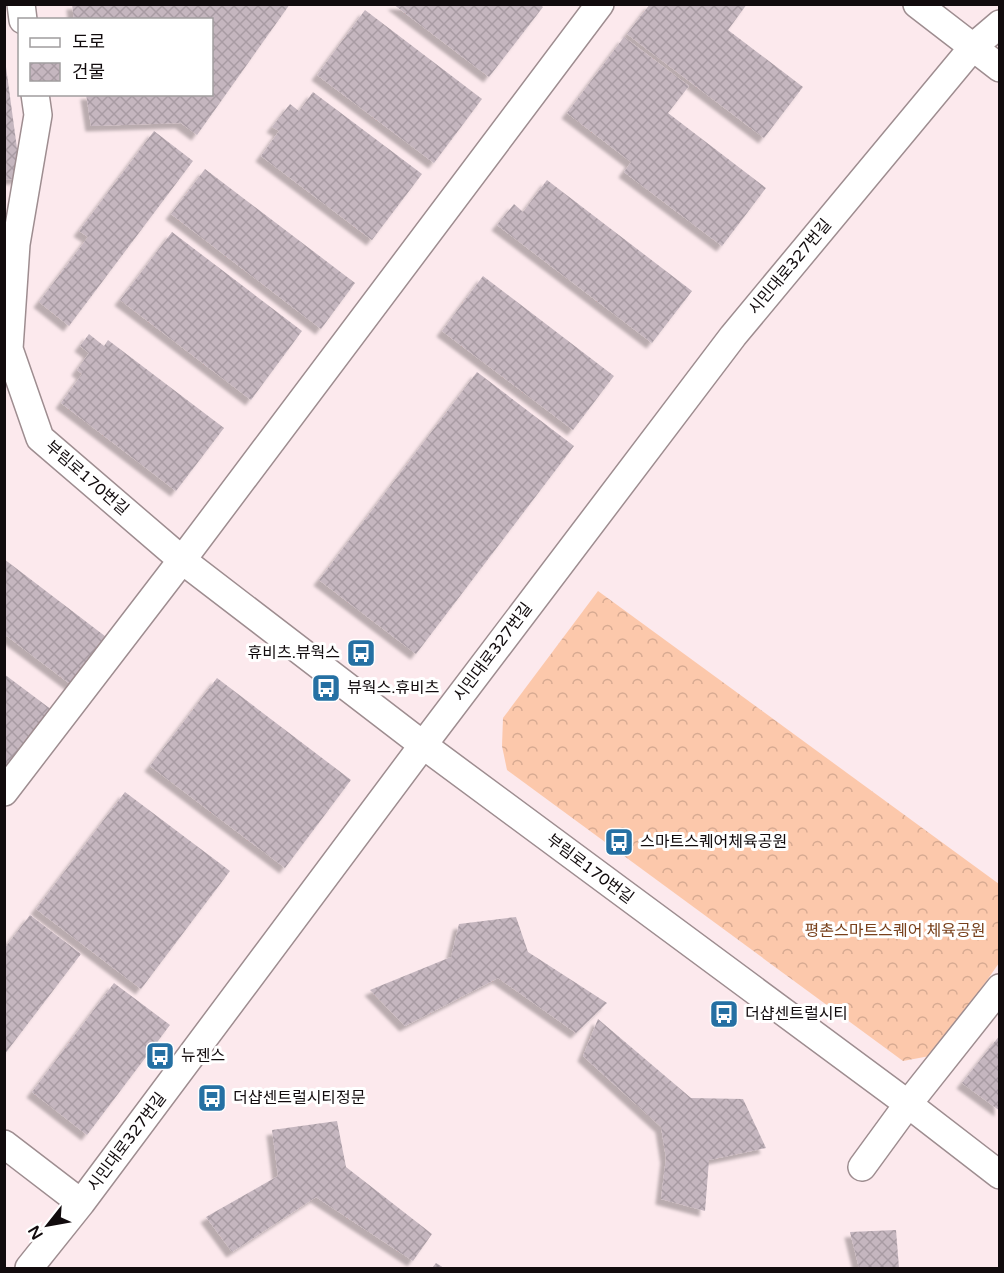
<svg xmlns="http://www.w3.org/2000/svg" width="1004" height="1273" font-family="'Varela Round','Noto Sans KR',sans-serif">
  <defs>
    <pattern id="forest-crowns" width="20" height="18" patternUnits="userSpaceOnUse" patternTransform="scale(1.5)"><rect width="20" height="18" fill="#fcc8ab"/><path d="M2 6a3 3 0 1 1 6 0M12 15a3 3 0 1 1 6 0" fill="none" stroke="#d7aa92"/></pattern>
    <pattern id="building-cross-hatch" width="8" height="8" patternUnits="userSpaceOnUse" patternTransform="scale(1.5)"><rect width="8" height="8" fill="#c5b6bf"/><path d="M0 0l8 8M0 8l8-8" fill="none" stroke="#a89ba3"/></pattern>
    <filter id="shadow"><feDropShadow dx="-5.5" dy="5.5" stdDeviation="1.5" flood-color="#0004"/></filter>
  </defs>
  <rect width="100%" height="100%" fill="#fce9ed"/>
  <path fill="url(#forest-crowns)" d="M598 591 999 884V963L935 1055 903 1061 507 770 502 746 503 718Z"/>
  <path fill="url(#building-cross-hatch)" filter="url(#shadow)" d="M72 4H290L197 135 181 123 91 126 86 94H212V20H74Z
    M393 4H540L543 7 489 77Z
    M650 4H747L728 30 803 87 764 138 627 34Z
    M365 10 482 99 434 163 317 75Z
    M624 37 689 86 668 113 766 188 722 246 624 172 631 162 567 113Z
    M4 67H6L21 178 4 180Z
    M313 92 422 174 372 240 261 156 279 131 272 127 290 104 299 111Z
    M154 131 193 161 69 326 39 302 88 237 79 231Z
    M205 169 355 283 321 329 171 214Z
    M547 180 692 291 652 343 497 225 514 204 523 212Z
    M172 232 302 331 251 400 120 300Z
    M483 276 614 376 573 430 442 331Z
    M89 334 104 346 108 340 224 428 176 491 61 403 82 374 77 370 89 353 80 346Z
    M477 372 574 446 416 654 319 580Z
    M4 559 114 643 78 690 4 634Z
    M4 674 60 716 4 777Z
    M217 678 351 780 285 868 150 766Z
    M125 792 230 871 141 989 36 909Z
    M30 915 81 954 4 1055V949Z
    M516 917 528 952 607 1003 576 1033 498 978 405 1026 370 990 451 957 459 924Z
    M114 983 170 1025 87 1135 32 1092Z
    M598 1019 691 1098 743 1099 766 1148 709 1160 705 1211 661 1199 666 1158 661 1127 583 1056Z
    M1000 1035V1111L962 1083Z
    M337 1121 346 1167 432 1234 413 1261 316 1197 232 1252 206 1217 278 1176 272 1130Z
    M896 1230 899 1268H859L850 1232Z
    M436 1263 444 1268H432Z"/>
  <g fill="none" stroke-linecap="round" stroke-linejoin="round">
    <g stroke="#9e8d90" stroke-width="30">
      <path id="minor" d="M21 4 23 20
        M917 4 1000 68
        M35 94 38 115 16 244 9 349 40 438 182 560 423 745 908 1104 1000 1175
        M4 792 182 560 600 4
        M4 1144 81 1203
        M862 1167 908 1104 1000 988
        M29 1268 81 1203 423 745 733 336 973 47 1000 24"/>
    </g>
    <use href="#minor" stroke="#fff" stroke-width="27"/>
  </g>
  <defs>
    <g id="bus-square" transform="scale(1.5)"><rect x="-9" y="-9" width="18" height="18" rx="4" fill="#2570a3" stroke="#fff"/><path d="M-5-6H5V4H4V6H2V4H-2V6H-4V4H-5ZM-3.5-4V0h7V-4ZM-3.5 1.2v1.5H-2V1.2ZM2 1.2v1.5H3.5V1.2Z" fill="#fff"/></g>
  </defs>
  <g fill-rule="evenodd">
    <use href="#bus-square" x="361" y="653"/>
    <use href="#bus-square" x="326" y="688"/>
    <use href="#bus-square" x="619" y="842"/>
    <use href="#bus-square" x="724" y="1014"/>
    <use href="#bus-square" x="160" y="1056"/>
    <use href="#bus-square" x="212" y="1098"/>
  </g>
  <g text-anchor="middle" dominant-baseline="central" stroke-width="6" stroke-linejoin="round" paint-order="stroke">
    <g font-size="16" fill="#110b0d" stroke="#fff">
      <text transform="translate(790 267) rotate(-50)">시민대로327번길</text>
      <text transform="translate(87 478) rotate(41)">부림로170번길</text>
      <text transform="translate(493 652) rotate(-53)">시민대로327번길</text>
      <text transform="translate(590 869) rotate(37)">부림로170번길</text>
      <text transform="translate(127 1142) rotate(-53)">시민대로327번길</text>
    </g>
    <g font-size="16" fill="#110b0d" stroke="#fff" text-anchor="start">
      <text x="340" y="653" text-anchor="end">휴비츠.뷰웍스</text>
      <text x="347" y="688">뷰웍스.휴비츠</text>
      <text x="640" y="842">스마트스퀘어체육공원</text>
      <text x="745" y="1014">더샵센트럴시티</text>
      <text x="181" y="1056">뉴젠스</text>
      <text x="233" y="1098">더샵센트럴시티정문</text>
    </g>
    <g font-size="16" fill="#78401b" stroke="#fff">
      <text x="895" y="931">평촌스마트스퀘어 체육공원</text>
    </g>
  </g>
  <rect width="1004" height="1273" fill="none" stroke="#110b0d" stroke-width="12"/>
  <rect x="18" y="18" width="195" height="78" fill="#ffffff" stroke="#a09d9e" stroke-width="1.5"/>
  <rect x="30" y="38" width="30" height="9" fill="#ffffff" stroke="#a09d9e" stroke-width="1.5"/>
  <text x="72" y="48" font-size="18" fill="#110b0d">도로</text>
  <rect x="30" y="63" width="30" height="18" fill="url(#building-cross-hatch)" stroke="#a09d9e" stroke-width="1.5"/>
  <text x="72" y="78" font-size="18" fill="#110b0d">건물</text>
  <g transform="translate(48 1225) rotate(239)" stroke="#ffffff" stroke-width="4.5" paint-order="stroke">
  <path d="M0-4.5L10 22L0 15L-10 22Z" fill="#110b0d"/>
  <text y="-9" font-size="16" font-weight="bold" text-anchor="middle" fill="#110b0d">N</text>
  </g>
</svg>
